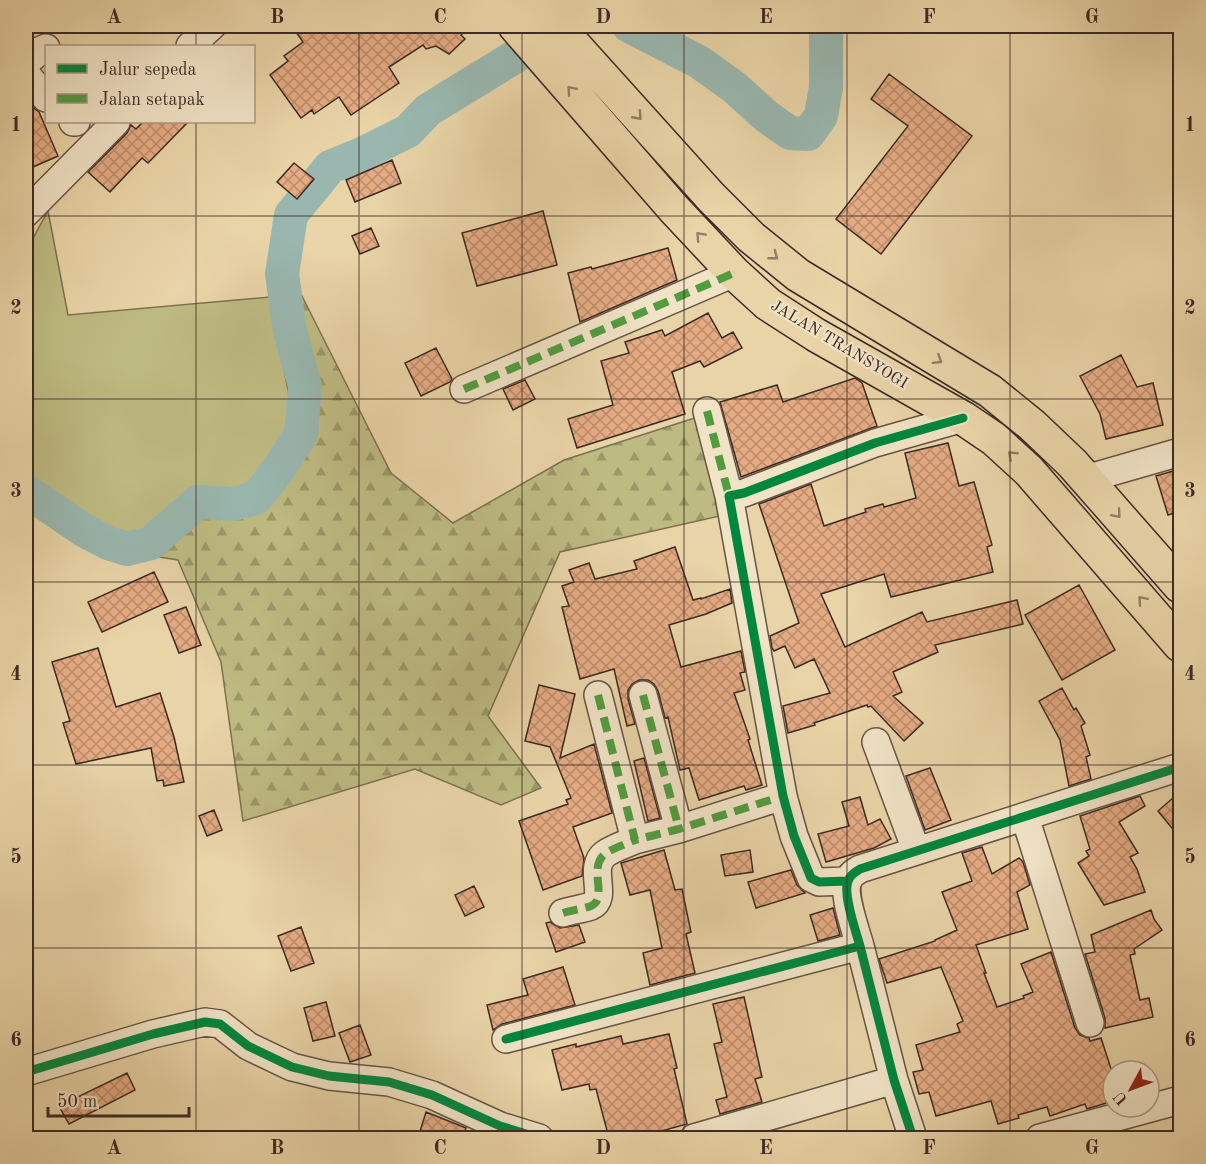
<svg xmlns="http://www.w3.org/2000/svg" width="1206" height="1164" font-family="'Old Standard TT',serif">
  <defs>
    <pattern id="forest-firs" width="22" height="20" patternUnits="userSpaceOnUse" patternTransform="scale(1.5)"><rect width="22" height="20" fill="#bebb82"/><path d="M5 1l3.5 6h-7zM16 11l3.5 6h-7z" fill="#9c986a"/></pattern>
    <pattern id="building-cross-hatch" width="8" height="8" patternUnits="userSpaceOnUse" patternTransform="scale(1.5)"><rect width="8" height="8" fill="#e5ab83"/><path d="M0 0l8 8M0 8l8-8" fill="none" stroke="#bb8b6b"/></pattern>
  </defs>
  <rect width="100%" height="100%" fill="#e9d4a7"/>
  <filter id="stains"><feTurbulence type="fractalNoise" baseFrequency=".00333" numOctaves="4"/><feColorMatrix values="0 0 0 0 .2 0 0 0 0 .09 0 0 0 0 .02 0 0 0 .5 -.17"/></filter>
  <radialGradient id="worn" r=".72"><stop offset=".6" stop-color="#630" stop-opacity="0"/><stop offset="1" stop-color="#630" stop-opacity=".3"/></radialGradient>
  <path fill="#bebb82" stroke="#7c7253" stroke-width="1.5" d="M48 211 68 315 270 297 297 432 246 493 188 503 146 555 88 546 26 497V251Z"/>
  <path fill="url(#forest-firs)" stroke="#7c7253" stroke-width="1.5" d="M301 294 391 473 453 523 564 460 704 415 733 513 560 552 488 716 541 788 501 805 415 769 243 821 221 662 178 560 146 555 188 503 246 493 296 432 270 297Z"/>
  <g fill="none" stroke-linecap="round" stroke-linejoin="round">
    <path stroke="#99b7af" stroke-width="34" d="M629 26 699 62 734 87 766 116 790 133 808 134 821 116 826 87V26
      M26 491 85 531 108 543 127 549 151 543 198 502 233 504 256 498 278 470 301 434 305 386 290 331 282 274 291 215 330 167 362 154 408 131 428 110 516 56"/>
  </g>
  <path fill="url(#building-cross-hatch)" stroke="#3b2a24" stroke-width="1.5" d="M292 26H471L461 35 465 39 449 54 436 46 426 49 423 45 389 67 399 83 351 115 339 97 314 114 312 110 301 118 270 75 288 61 284 56 303 42Z
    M889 74 972 136 881 254 836 219 908 126 871 99Z
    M34 108 39 112 58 156 26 170V112Z
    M143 122H188L148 163 142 158 110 192 88 172 127 133 131 125 136 129Z
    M392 160 401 183 355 202 346 180Z
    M294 163 314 179 297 199 277 182Z
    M543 211 557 265 477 286 462 233Z
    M371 228 379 246 360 254 352 236Z
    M668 248 677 280 580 322 568 273 591 267 592 269Z
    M708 313 722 338 733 332 742 348 704 367 700 361 672 372 685 414 577 448 568 419 613 405 601 361 629 353 625 342 662 330 665 336Z
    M436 348 452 379 450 382 421 396 405 363Z
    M1121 355 1137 387 1153 383 1163 425 1106 439 1100 414 1080 376Z
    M855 378 862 383 877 426 741 477 720 402 777 385 783 402Z
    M525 380 535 399 513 410 503 389Z
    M948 443 959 486 974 482 992 545 987 547 993 572 891 597 884 574 821 594 845 647 922 612 927 622 1017 600 1023 624 935 645 938 652 893 672 902 692 893 696 923 723 904 741 871 706 868 707 867 705 814 723 815 725 788 733 783 706 830 693 814 659 795 668 785 646 774 651 772 648 770 636 799 623 759 504 811 484 824 526 866 512 865 509 883 504 884 507 916 498 905 453Z
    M1180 469V511L1168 515 1156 476Z
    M675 547 693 600 701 598V599L730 589 732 603 706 614 669 625 681 667 741 651 745 672 740 673 745 690 734 693 750 739 748 740 762 785 746 790 744 786 699 800 689 768 680 770 668 717 665 718 658 691 654 684 648 680H639L632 684 628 690V699L635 724 627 726 614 669 580 679 562 607 569 606 562 586 574 582 569 570 589 563 595 579 637 569 634 561Z
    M154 572 168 602 102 632 88 602Z
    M1079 585 1115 650 1062 680 1025 615Z
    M186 607 201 645 179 653 164 615Z
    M98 648 116 707 160 693 174 737 184 782 164 786 163 780 157 781 151 748 76 764 63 723 70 721 52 662Z
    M539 685 575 694 560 758 594 744 612 813 573 827 584 858 582 876 543 890 519 821 568 804 566 800 571 798 550 747 525 741Z
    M1062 688 1074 710 1076 708 1085 723 1081 726 1090 755 1086 757 1091 779 1069 786 1060 740 1039 701Z
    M644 758 660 818 648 821 634 761Z
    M930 768 951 820 925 830 906 776Z
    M1140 796 1145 806 1119 822 1138 853 1130 857 1137 869 1145 892 1104 905 1078 863 1089 856 1086 851 1090 849 1080 816Z
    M860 797 868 825 880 819 891 839 874 848 826 862 818 834 849 826 842 802Z
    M1174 797 1180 805V838L1158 811Z
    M214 810 222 830 207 836 199 816Z
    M982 847 992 874 1019 858 1023 862 1030 885 1017 892 1028 929 976 945 986 973H984L997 1007 1024 998 1023 996 1033 992 1021 964 1051 952 1075 1028 1080 1035 1089 1038 1090 1041 1101 1038 1113 1075V1101L1087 1109 1085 1104 1050 1116 1047 1107 1018 1115 1019 1118 998 1124 991 1101 936 1116 929 1092 919 1094 913 1072 923 1070 916 1045 960 1032 957 1024 963 1021 941 967 887 983 879 959 935 941V940L957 930 942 892 972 881 962 853Z
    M664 850 675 890 682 889 691 932 686 934 695 973 650 985 643 953 662 948 650 890 630 895 621 863Z
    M750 850 753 872 725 876 721 855Z
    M791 870 797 885 805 893 756 908 748 882Z
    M474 886 484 907 465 916 455 895Z
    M833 908 840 935 818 941 810 915Z
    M1151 910 1154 919 1162 930 1134 949 1135 954 1130 955 1140 1000 1149 998 1153 1017 1105 1028V1018L1085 954 1095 952 1091 935Z
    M550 922 560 928 579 925 585 942 556 952 546 923Z
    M301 927 314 963 291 971 278 936Z
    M563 967 575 1005 502 1024 493 1030 487 1005 528 995 523 979Z
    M744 997 762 1077 755 1079 762 1102 720 1114 716 1100 727 1097 714 1044 722 1042 713 1004Z
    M326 1002 335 1036 313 1041 304 1008Z
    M360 1025 371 1055 350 1062 339 1033Z
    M669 1034 677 1068 674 1069 687 1124 643 1136V1138H609L596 1089 590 1090 589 1084 562 1090 552 1050 576 1044V1047L621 1036 623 1044Z
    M127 1073 135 1090 69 1124 59 1106Z
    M426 1112 466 1128 463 1138H418Z"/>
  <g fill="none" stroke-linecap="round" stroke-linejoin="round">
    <g stroke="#665445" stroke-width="30">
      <path id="minor" d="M190 46 212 26
        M26 63 39 51 46 48
        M26 74 46 98
        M73 122H76
        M26 213 116 122
        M464 389 734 273
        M707 411 729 496
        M1086 479 1180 452
        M598 695 635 840 679 829 783 796
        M643 695 679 829
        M876 742 916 850
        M1025 817 1090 1023
        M847 881 819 882 811 878 794 836 783 796 729 496 744 493 875 443 963 418
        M563 913C572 910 583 909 591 906 609 898 587 868 605 854 613 848 626 844 635 840
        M860 946C856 931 841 891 849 879 851 874 855 872 860 869L1180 767
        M506 1039 860 946 894 1080 913 1138
        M26 1072 153 1034 205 1022 220 1024 248 1046 292 1067 329 1076 389 1082 432 1095 500 1126 539 1138
        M694 1138 894 1080
        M1040 1138 1180 1100"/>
    </g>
    <g stroke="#3b2a24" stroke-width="36">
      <path id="highway" d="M515 26 674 209 734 273 768 304 816 335 963 418 994 439 1029 471 1180 645
        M557 26 711 197 751 237 798 275 990 391 1032 425 1072 463 1180 586"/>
    </g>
    <use href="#minor" stroke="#f1e3c6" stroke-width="27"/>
    <use href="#highway" stroke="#e9d4a7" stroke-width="33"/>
    <path stroke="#529c40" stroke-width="8" stroke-dasharray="15 8" stroke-linecap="butt" d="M464 389 734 273
      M707 411 729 496
      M598 695 635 840 679 829 783 796
      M643 695 679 829
      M563 913C572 910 583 909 591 906 609 898 587 868 605 854 613 848 626 844 635 840"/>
    <g stroke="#f1e3c6" stroke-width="13">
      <path id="cycleway" d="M847 881 819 882 811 878 794 836 783 796 729 496 744 493 875 443 963 418
        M860 946C856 931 841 891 849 879 851 874 855 872 860 869L1180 767
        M506 1039 860 946 894 1080 913 1138
        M26 1072 153 1034 205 1022 220 1024 248 1046 292 1067 329 1076 389 1082 432 1095 500 1126 539 1138"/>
    </g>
    <use href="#cycleway" stroke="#00873e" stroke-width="9"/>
  </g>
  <defs><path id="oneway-chevron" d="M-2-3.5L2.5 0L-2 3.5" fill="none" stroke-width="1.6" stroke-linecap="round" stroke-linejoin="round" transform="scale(1.5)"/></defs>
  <g stroke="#927f66">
    <use href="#oneway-chevron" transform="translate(571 90) rotate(-131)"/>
    <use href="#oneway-chevron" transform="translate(638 116) rotate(48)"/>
    <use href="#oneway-chevron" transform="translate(700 236) rotate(-133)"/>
    <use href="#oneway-chevron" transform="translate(774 256) rotate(38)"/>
    <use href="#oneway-chevron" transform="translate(938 360) rotate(32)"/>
    <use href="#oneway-chevron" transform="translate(1012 455) rotate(-137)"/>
    <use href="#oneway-chevron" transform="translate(1117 514) rotate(49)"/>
    <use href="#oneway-chevron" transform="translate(1142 600) rotate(-131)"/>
  </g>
  <path fill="none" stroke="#3b2a24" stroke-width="1.5" stroke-opacity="0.55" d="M196 26V46M359 26V1138M522 26V1138M684 26V1138M847 26V1138M1010 26V1138M196 122V1138M26 216H1180M26 399H1180M26 582H1180M26 765H1180M26 948H1180"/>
  <g text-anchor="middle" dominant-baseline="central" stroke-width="4.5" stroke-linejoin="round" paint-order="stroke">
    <g font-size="16" fill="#3b2a24" stroke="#f1e3c6">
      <text transform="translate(839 345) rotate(31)">JALAN TRANSYOGI</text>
    </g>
  </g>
  <rect width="1206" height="1164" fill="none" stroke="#e9d4a7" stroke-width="66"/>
  <rect x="45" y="45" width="210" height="78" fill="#f1e3c6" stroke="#a89985" stroke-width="1.5"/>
  <rect x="57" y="64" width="30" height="9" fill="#00873e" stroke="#a89985" stroke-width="1.5"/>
  <text x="99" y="75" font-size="18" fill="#3b2a24">Jalur sepeda</text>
  <rect x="57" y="94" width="30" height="9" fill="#529c40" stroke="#a89985" stroke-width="1.5"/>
  <text x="99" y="105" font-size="18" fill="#3b2a24">Jalan setapak</text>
  <g transform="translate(1131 1089) rotate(229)"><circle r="28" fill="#f1e3c6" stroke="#a89985" stroke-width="1.5"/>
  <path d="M0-4.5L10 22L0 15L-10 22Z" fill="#8f2418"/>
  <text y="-9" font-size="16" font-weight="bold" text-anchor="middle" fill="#3b2a24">U</text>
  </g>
  <path d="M48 1107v9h141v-9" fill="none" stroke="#3b2a24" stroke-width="3"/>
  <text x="57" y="1107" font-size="18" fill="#3b2a24" stroke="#f1e3c6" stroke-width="4.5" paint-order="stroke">50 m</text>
  <rect x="33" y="33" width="1140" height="1098" fill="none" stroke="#3b2a24" stroke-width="2"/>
  <g font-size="20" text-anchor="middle" font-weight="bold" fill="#3b2a24">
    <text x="114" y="23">A</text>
    <text x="277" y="23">B</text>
    <text x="440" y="23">C</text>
    <text x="603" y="23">D</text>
    <text x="766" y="23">E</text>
    <text x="929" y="23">F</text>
    <text x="1092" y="23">G</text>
    <text x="16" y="131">1</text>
    <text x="1190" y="131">1</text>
    <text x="16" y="314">2</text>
    <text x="1190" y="314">2</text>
    <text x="16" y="497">3</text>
    <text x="1190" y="497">3</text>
    <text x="16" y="680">4</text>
    <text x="1190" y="680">4</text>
    <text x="16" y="863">5</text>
    <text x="1190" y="863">5</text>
    <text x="16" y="1046">6</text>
    <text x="1190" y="1046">6</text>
    <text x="114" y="1154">A</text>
    <text x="277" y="1154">B</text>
    <text x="440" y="1154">C</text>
    <text x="603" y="1154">D</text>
    <text x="766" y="1154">E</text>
    <text x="929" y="1154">F</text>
    <text x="1092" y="1154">G</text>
  </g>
  <rect width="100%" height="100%" filter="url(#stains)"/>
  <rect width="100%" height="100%" fill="url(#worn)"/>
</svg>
